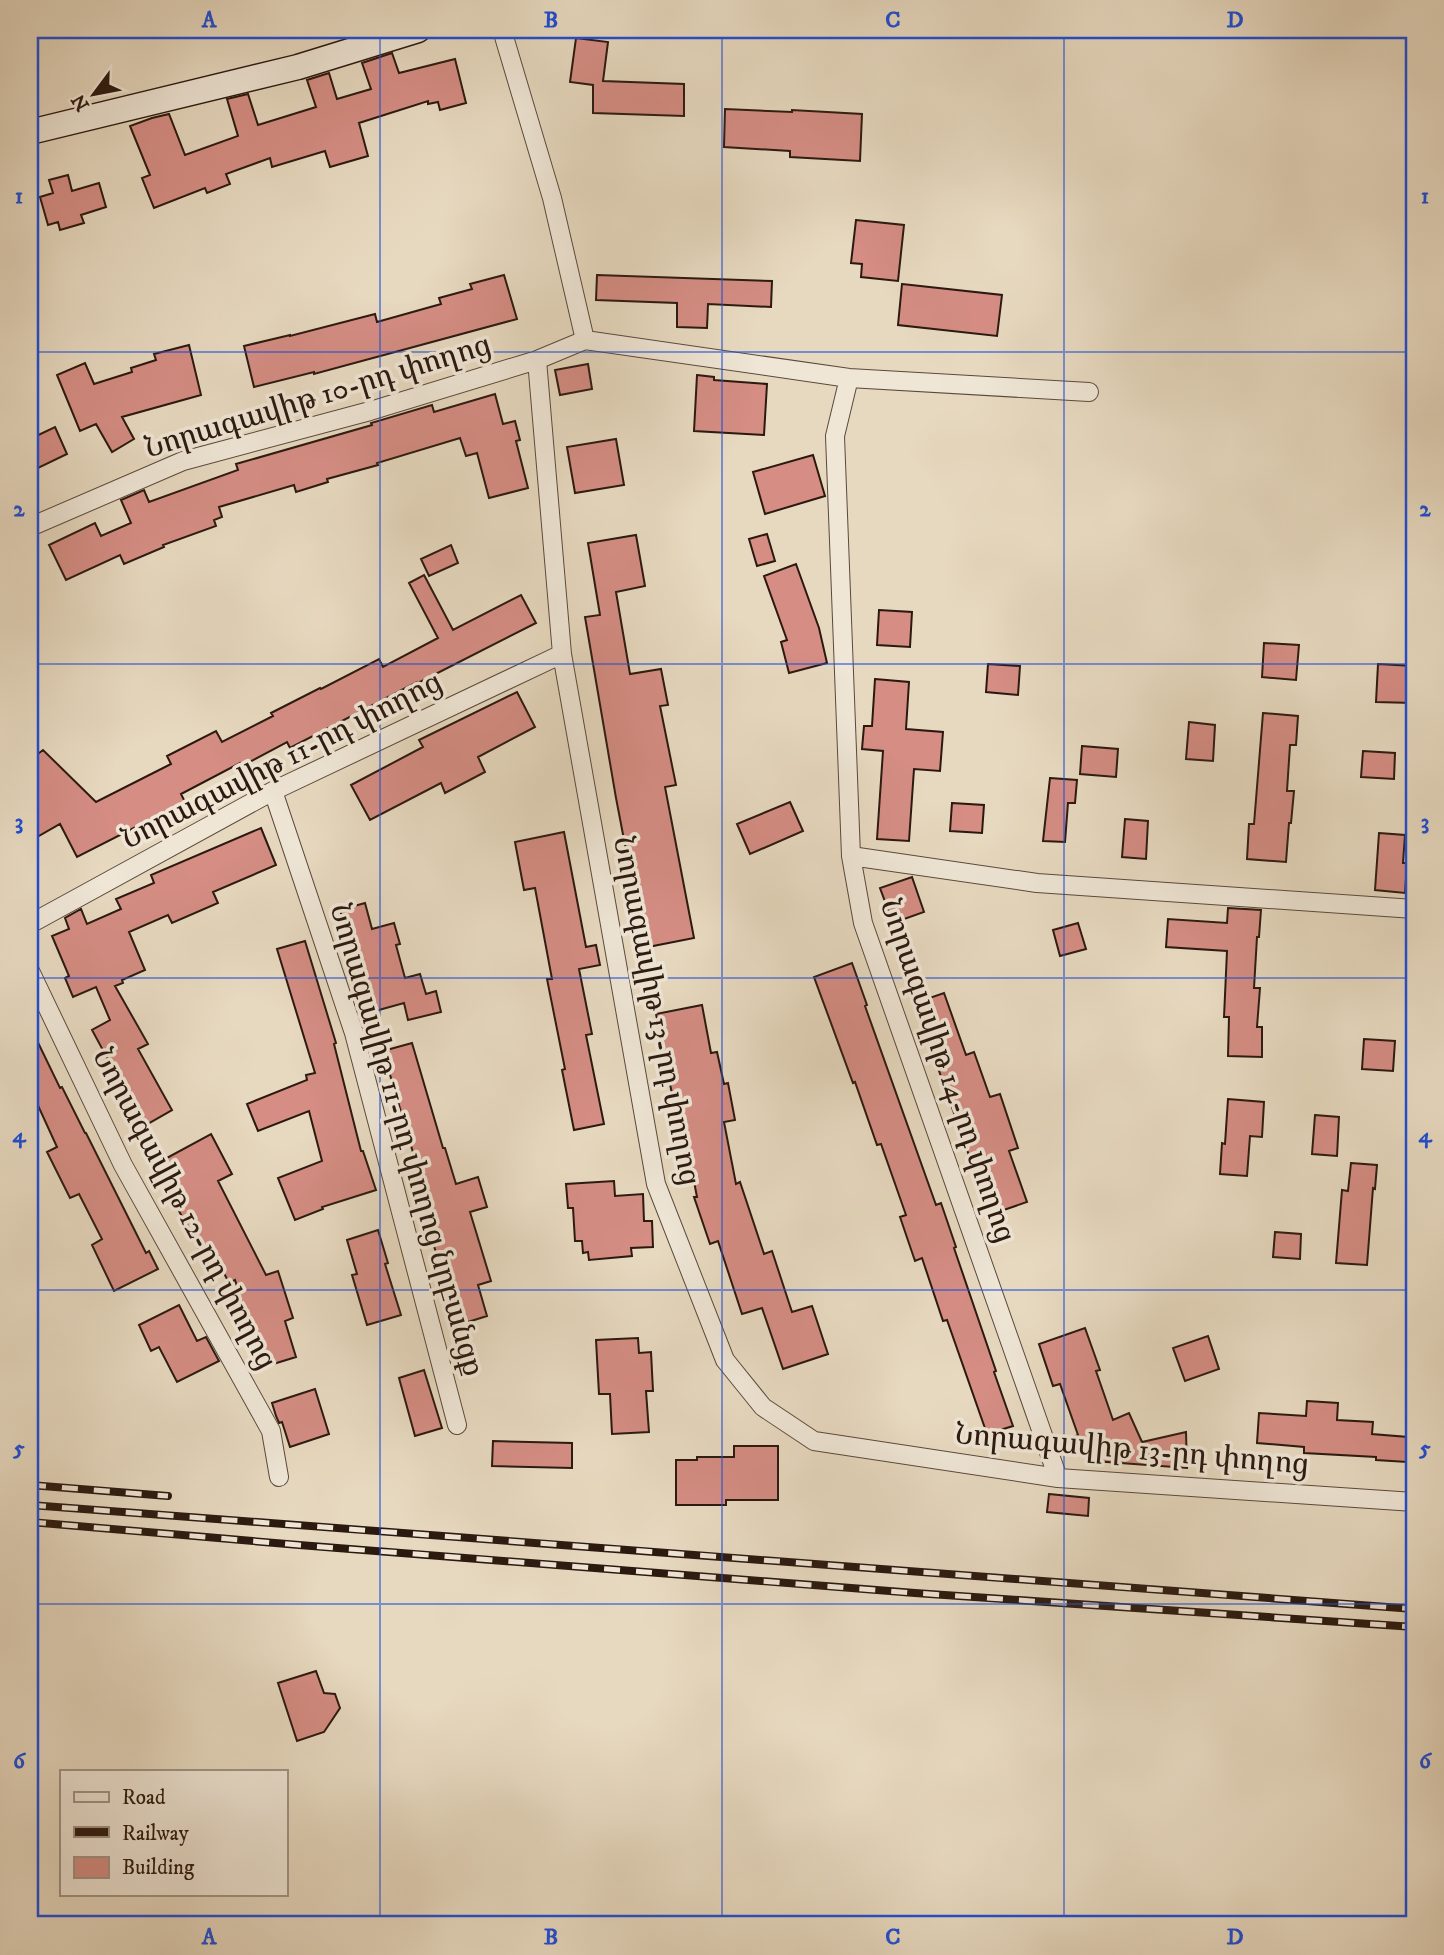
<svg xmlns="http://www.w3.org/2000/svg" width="1444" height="1955" font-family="'IM FELL DW Pica','Noto Serif Armenian',serif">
  <rect width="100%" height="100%" fill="#e7d9c0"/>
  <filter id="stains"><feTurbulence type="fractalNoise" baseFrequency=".00286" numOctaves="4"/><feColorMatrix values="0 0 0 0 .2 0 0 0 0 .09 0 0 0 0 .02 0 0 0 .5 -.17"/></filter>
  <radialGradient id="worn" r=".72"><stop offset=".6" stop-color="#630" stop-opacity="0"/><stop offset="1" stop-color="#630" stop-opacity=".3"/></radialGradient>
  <path fill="#d58d84" stroke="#2b1910" stroke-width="2" d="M576 38 608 42 603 81 684 84V116L593 113V85L570 82Z
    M392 53 399 73 455 59 466 103 440 110 438 102 428 104V101L359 123 368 156 330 167 325 151 272 167 270 158 226 174 230 184 207 193 205 188 154 208 142 178 150 175 130 126 152 118 169 114 185 155 238 136 227 99 248 94 258 125 316 107 307 80 329 73 337 99 371 89 362 63Z
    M725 109 792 112V110L862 114 860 161 790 157V151L724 147Z
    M68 175 72 191 99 183 106 207 81 215 84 223 60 230 58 222 48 225 40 197 53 193 49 180Z
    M856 220 904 225 898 281 861 277 862 264 851 263Z
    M504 275 517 319 314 374V372L254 387 244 346 290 335V336L375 314 377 322 441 304 439 298 472 289 470 284Z
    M597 275 772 281 771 307 708 304 707 328 677 327V303L596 300Z
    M902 284 1002 295 997 336 898 325Z
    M189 345 201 395 122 417 134 439 112 452 96 424 80 431 57 375 85 363 94 384 132 372 131 368 156 360 154 354Z
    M588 364 592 389 560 395 555 370Z
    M697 375 714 377V380L767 384 764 435 694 431Z
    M495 394 503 424 515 421 520 440 516 441 528 488 489 498 477 453 466 456 460 438 377 463 378 465 327 479 328 482 296 492 294 485 219 507 222 517 214 520 216 526 163 545 164 547 124 564 120 555 66 580 49 545 95 523 101 536 131 523 121 500 144 490 149 502 238 470 236 464 372 425 371 423 432 405 434 412Z
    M55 427 67 454 36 469 30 457V439Z
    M616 439 624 485 575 493 567 447Z
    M813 455 825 496 765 514 753 472Z
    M767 534 775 561 757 566 749 539Z
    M636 535 645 586 616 592 630 674 661 669 668 705 660 706 676 785 665 787 694 938 648 947 639 896 635 897 616 798 585 617 600 615 588 543Z
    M451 545 458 563 429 576 421 559Z
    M796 564 819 628 827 663 789 673 781 642 787 640 764 576Z
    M424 575 453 630 521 595 536 623 418 683 417 682 290 748 287 742 242 766 240 763 181 794 185 802 77 857 60 824 30 841V760L43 750 96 802 171 764 167 756 216 731 222 742 273 716 271 713 320 688 321 689 379 659 383 667 438 638 409 583Z
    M879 610 912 612 910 647 877 645Z
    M1264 643 1299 645 1296 680 1262 677Z
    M988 664 1020 666 1018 695 986 692Z
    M1378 664 1414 666 1413 703 1376 702Z
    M875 679 909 682 906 729 943 732 940 771 914 769 909 841 877 839 883 751 862 749 864 726H872Z
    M517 692 535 727 478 757 485 772 445 793 441 783 370 820 351 785 423 747 419 740Z
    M1263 713 1298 716 1296 745H1290L1287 791H1294L1291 823H1289L1286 862 1247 859 1249 824H1254Z
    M1189 722 1215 725 1213 761 1186 759Z
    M1082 746 1118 749 1116 777 1080 774Z
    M1363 751 1395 753 1394 779 1361 777Z
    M1050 778 1077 780 1075 803H1068L1065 842 1043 841Z
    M790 802 803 831 750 854 737 824Z
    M952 803 984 805 982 833 950 831Z
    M1125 819 1148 821 1146 859 1122 857Z
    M261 828 276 865 213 892 218 903 172 923 168 915 129 932 145 970 122 980 123 983 115 986 148 1044 138 1049 172 1110 144 1126 92 1030 110 1020 96 987 73 997 65 978 69 976 52 936 69 929 65 918 81 909 87 924 121 909 116 899 154 883 151 875Z
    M564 832 586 947 596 945 600 965 579 969 592 1034 586 1035 604 1124 574 1130 562 1070 565 1069 547 979H552L535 888 524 890 515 842Z
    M1379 833 1405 835 1403 863H1407L1405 893 1375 890Z
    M912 877 924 912 893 923 880 888Z
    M365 903 372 929 394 923 400 944 396 945 405 978 420 974 426 994 436 991 441 1012 408 1020 404 1003 368 1013 340 910Z
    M1228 908 1261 910 1259 937H1257L1254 988H1260L1257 1027H1262V1057L1228 1056 1229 1017H1224L1227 951 1166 947 1168 919 1227 923Z
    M1078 923 1086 949 1060 956 1053 930Z
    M305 941 336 1043 334 1044 361 1151H363L376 1190 322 1207 323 1209 295 1220 278 1178 322 1161 309 1111 258 1131 247 1104 307 1080 306 1075 315 1073 277 949Z
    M852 963 867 1005 865 1006 936 1205 941 1203 956 1247 954 1248 996 1371 994 1372 1013 1426 987 1434 947 1320 943 1321 922 1258 915 1261 900 1217 906 1215 881 1144 877 1145 855 1082 853 1083 814 977Z
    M944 993 966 1055 974 1052 990 1097 1000 1094 1018 1148 1009 1151 1027 1202 992 1214 975 1163 972 1164 915 1003Z
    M702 1005 711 1053 717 1052 724 1084 728 1083 735 1120 724 1122 736 1184 740 1182 764 1254 772 1251 792 1312 812 1306 828 1354 783 1369 762 1308 742 1314 718 1241 710 1244 694 1197H697L684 1130H682L675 1093 672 1094 656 1014Z
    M30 1026 60 1088 62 1087 85 1133H86L146 1253 149 1251 158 1269 114 1291 92 1245 102 1239 79 1194 70 1198 47 1152 57 1147 30 1088Z
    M1364 1039 1395 1041 1393 1071 1362 1069Z
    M412 1043 443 1148H445L456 1184 478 1177 487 1207 470 1212 491 1281 478 1285 487 1316 452 1327 443 1296 446 1295 438 1267 440 1266 428 1226 432 1224 423 1194 425 1193 383 1051Z
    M1228 1099 1264 1102 1262 1137 1250 1136 1247 1176 1220 1174 1222 1143 1225 1144Z
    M1315 1115 1339 1117 1337 1156 1312 1154Z
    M211 1134 232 1174 218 1181 266 1275 278 1271 293 1318 285 1321 296 1357 257 1369 243 1327 249 1325 235 1280 229 1283 209 1244 199 1250 175 1203 172 1205 152 1166Z
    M1351 1163 1377 1165 1375 1189 1373 1188 1367 1265 1336 1263 1342 1190 1348 1191Z
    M614 1181 615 1196 643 1194 644 1221H652L653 1247 631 1248 632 1256 589 1260 588 1252 583 1253 582 1241H575L573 1208H568L566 1184Z
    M378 1230 388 1263 385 1264 401 1315 367 1325 352 1275 357 1274 347 1240Z
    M1275 1232 1301 1234 1300 1259 1273 1257Z
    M179 1305 197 1341 206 1337 219 1361 177 1382 159 1347 151 1351 139 1325Z
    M1085 1328 1100 1370 1096 1371 1113 1420 1129 1413 1142 1442 1186 1432 1187 1468 1094 1461 1095 1447 1081 1454 1074 1437 1078 1435 1060 1384 1053 1386 1039 1344Z
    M1208 1336 1219 1369 1185 1381 1173 1348Z
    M638 1338 639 1353 651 1352 653 1391H646L649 1432 612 1434 610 1394H599L596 1340Z
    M424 1370 442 1428 415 1436 399 1378Z
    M315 1389 329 1434 290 1447 282 1422 279 1423 276 1416 272 1403Z
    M1307 1401 1338 1403 1337 1420 1373 1422 1372 1434 1408 1437 1407 1462 1376 1460V1457L1304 1453V1447L1257 1443 1259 1413 1306 1416Z
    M493 1441 572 1443V1468L492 1466Z
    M734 1446H778V1500H726V1505H676V1460H697V1457H734Z
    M1049 1494 1089 1498 1088 1516 1047 1512Z
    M316 1671 324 1693 335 1694 340 1708 324 1732 297 1741 278 1683Z"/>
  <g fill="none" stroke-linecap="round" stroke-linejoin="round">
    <g stroke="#5a493c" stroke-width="20">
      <path id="minor" d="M502 30 552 198 585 340
        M537 360 562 654 656 1184 725 1360 763 1407 814 1441 1058 1478 1414 1502
        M849 378 835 436 851 856 863 923 1058 1478
        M30 527 183 461 370 411 537 360 585 340 849 378 1089 392
        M273 791 354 1033 457 1425
        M851 856 1037 883 1414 909
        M30 924 273 791 562 654
        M30 971 123 1165 271 1431 279 1477"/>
    </g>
    <g stroke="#2b1910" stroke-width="27">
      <path id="secondary" d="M30 132 298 67 418 30"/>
    </g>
    <use href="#minor" stroke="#efe6d6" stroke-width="18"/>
    <use href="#secondary" stroke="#efe6d6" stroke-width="24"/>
    <g stroke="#2b1910" stroke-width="8">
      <path id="rail" d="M30 1485 168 1496
        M30 1505 1414 1609
        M30 1522 299 1545 915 1593 1414 1627"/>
    </g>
    <use href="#rail" stroke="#efe6d6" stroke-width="5" stroke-dasharray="16" stroke-linecap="butt"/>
  </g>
  <path fill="none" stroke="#1d4ed8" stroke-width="2" stroke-opacity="0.55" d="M380 30V1925M722 30V1925M1064 30V1925M30 352H1414M30 664H1414M30 978H1414M30 1290H1414M30 1604H1414"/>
  <g text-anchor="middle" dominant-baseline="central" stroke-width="7" stroke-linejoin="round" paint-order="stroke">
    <g font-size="30" fill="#2b1910" stroke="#efe6d6">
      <text transform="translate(318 397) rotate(-17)">Նորագավիթ 10-րդ փողոց</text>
      <text transform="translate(282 761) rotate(-27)">Նորագավիթ 11-րդ փողոց</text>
      <text transform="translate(656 1011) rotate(79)">Նորագավիթ 13-րդ փողոց</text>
      <text transform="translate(947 1071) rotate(71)">Նորագավիթ 14-րդ փողոց</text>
      <text transform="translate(406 1140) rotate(74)">Նորագավիթ 11-րդ փողոց նրբանցք</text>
      <text transform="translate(184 1209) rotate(62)">Նորագավիթ 12-րդ փողոց</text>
      <text transform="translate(1132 1450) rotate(5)">Նորագավիթ 13-րդ փողոց</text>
    </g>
  </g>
  <rect width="1444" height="1955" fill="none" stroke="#e7d9c0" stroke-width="77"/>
  <rect x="60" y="1770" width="228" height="126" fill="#efe6d6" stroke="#a19487" stroke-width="2"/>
  <rect x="74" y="1792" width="35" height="10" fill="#efe6d6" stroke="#a19487" stroke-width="2"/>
  <text x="122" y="1804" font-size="21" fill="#2b1910">Road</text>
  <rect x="74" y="1827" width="35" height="10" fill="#2b1910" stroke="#a19487" stroke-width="2"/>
  <text x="122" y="1840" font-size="21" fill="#2b1910">Railway</text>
  <rect x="74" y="1857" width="35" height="21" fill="#d58d84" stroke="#a19487" stroke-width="2"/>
  <text x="122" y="1874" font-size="21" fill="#2b1910">Building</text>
  <g transform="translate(94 94) rotate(238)" stroke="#efe6d6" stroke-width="5" paint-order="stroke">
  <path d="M0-5L12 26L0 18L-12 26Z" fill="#2b1910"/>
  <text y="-10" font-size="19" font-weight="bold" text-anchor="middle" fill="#2b1910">N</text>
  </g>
  <rect x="38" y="38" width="1368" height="1878" fill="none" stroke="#1d4ed8" stroke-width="2.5"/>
  <g font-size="23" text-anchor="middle" font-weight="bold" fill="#1d4ed8">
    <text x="209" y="27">A</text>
    <text x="551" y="27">B</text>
    <text x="893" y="27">C</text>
    <text x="1235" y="27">D</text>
    <text x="19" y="203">1</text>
    <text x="1425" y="203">1</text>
    <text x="19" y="516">2</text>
    <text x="1425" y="516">2</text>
    <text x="19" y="829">3</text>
    <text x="1425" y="829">3</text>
    <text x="19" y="1142">4</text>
    <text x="1425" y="1142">4</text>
    <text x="19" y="1455">5</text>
    <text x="1425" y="1455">5</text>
    <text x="19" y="1768">6</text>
    <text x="1425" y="1768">6</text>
    <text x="209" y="1944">A</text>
    <text x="551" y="1944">B</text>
    <text x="893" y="1944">C</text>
    <text x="1235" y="1944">D</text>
  </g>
  <rect width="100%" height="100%" filter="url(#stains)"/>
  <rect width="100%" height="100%" fill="url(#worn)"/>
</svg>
